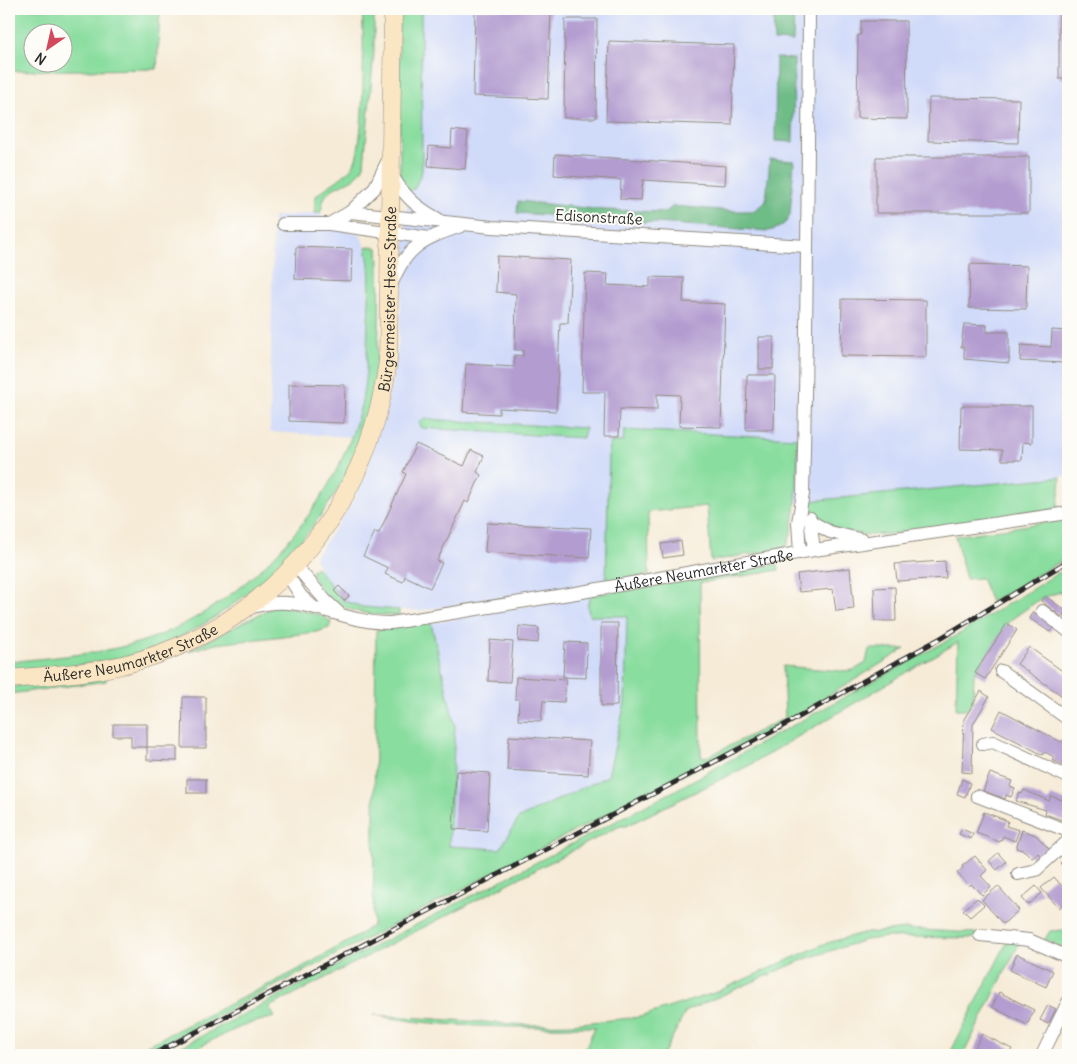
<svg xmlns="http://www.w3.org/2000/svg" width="1077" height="1064" font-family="Delius,sans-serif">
  <rect width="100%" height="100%" fill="#fdfcf7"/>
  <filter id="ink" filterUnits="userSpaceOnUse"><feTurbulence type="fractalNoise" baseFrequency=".02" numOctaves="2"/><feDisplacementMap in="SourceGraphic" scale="10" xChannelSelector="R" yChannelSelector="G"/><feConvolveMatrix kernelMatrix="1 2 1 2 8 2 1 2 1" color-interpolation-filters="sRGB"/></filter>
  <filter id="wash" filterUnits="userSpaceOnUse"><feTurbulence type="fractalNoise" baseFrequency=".0096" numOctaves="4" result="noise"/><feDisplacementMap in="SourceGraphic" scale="20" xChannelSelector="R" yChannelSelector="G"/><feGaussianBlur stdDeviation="1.12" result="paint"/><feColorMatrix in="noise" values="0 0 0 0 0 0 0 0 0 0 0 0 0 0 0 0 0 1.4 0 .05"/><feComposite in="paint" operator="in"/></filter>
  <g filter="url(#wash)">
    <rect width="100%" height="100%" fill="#f6ebd7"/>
    <path fill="#d0daf9" d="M421 9H1068V476L795 502 624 430 623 442 609 452 606 583 417 611 363 607 344 601 320 572 315 557 349 508 362 482 385 411 398 346 408 192 420 89Z
      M315 213 361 236 369 258 367 357 364 388 359 412 351 437 270 432 273 217Z
      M593 595 627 616 625 703 608 776 519 818 500 849 449 846 455 726 431 623Z"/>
    <path fill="#89dd9f" stroke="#5a8465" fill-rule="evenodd" d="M9 9H160L157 69 9 71ZM32 32H62V62H32Z
      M362 9H374V52L364 165C355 186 340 180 327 194 322 200 323 207 320 213H315V198L318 194C329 185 347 176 354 164 365 143 364 36 362 9Z
      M399 9H421L422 171 415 188 408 192 402 183 400 173Z
      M370 246 378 248C381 295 380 368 369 414 343 519 242 621 140 653 98 666 52 667 9 672V662C60 656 116 654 165 633 254 594 333 507 359 413 367 384 367 352 368 322 369 297 372 271 366 247Z
      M423 419 585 428 583 438 422 428 419 423Z
      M624 430 798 438C797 474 799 512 787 546L780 549 711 561 707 506 648 512 649 575 606 583 609 452 611 442H623Z
      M1061 477 1058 506 1052 510 889 534 867 535 828 528 811 514 809 501Z
      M1068 519V557L991 602 981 578 966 579 955 536Z
      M778 564 779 570 700 583 701 756 707 757 785 718 783 666 841 671 854 670 866 663 869 649H905L787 721 142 1055H127L294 972 356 937 373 925 376 630 431 623 455 726 449 846 500 849 519 818 608 776 625 703 627 616H590C587 608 586 601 593 595Z
      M316 567 344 601 363 607 399 610V615C365 617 323 609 311 571Z
      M1068 567V589L1040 599 1009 621 974 674 973 701 967 709H956L958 642 750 765 626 826H620L269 1007 275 1017 247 1024 206 1043 187 1055H165L670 793 959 634Z
      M277 605 321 615 331 622 329 628 317 632 216 644 188 651Z
      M106 676V681L9 694V687Z
      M1068 925V951L1045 939 1050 931 1064 930Z
      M906 929 975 933 976 938 888 937 865 940 805 959 686 1011 663 1055H582L595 1027C522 1027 446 1029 374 1015L529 1025 572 1024 640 1017 714 993 824 944 859 934Z
      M1008 940 1020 942 963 1055H949Z"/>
    <path fill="#6ebc86" stroke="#4c7458" d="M773 9H794L793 42 774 41Z
      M776 58 794 59 793 142 775 141Z
      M770 159 794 161 790 215C786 225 778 229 768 231L517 213 518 201 604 210 666 212 673 206 732 211H754L766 201Z"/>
    <g id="blocks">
      <path fill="#b39cd0" d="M475 9H551L548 99 473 96Z
        M1059 9H1068V79H1059Z
        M565 19H597L596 118H564Z
        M861 21H906L907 119 857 118 858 35H861Z
        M609 41 734 45 732 125 606 121Z
        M929 98 1019 99 1018 143 928 141Z
        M452 130 468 132 465 169 428 166 429 146 451 148Z
        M555 154 726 166 725 185 643 180 641 200 620 199 621 180 554 175Z
        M876 157H1029V213H876Z
        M296 247 352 249 351 281 295 279Z
        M497 256 571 260 568 323H560L556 411 499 408V414L463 412 466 364 514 367 515 355 523 356V350H515L516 294 496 292Z
        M970 264 1027 266 1026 309 969 308Z
        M585 273 608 274 607 285 650 287V277L684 278 683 302 725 304 721 427 679 426 680 395 657 394V410L620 409 619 436H604L605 392H582Z
        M842 299 926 300V357L841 356Z
        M964 324 987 325V332H1009V363L964 359V347H961Z
        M1052 330 1067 331 1065 363 1020 361 1021 345 1051 347Z
        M759 337H774L773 369H759Z
        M747 375H775L774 430H746Z
        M289 384 345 385 344 423 289 421Z
        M961 406H1032V443L1023 442 1022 460H1002V450L960 449Z
        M416 444 464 466 471 450 484 456 477 472 481 475 468 503 465 501 437 561 442 563 430 588 405 576 403 582 385 574 388 568 363 556 375 532 379 533 406 474 403 472Z
        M487 523 591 528 589 558 485 552Z
        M681 541 683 555 663 558 661 544Z
        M945 561 946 578 897 581 895 564Z
        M850 568 854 609 836 611 833 589 799 592 797 574Z
        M339 586 349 596 344 601 334 591Z
        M895 587 896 621H875L874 588Z
        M1045 596 1066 611 1062 617 1041 601Z
        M1033 612 1054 626 1050 632 1029 618Z
        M601 623H618L617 706H601Z
        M1007 623 1017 630 985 679 975 673Z
        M519 626 539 628 538 643 518 641Z
        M490 640 513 642 510 682 488 681Z
        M565 642 587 643 586 678 563 677Z
        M1029 647 1068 675V700L1017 664Z
        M516 677 566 680 564 702 543 701 541 721 518 720 519 699H515Z
        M981 691 989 697 973 724 972 773 962 772 964 719Z
        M183 697H206V748H182Z
        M1001 710 1061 742 1063 740 1068 743V768L1052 760 1054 757 1045 752 1043 755 992 728Z
        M113 724H147V747H131V736H113Z
        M509 736 590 741 588 775 507 770Z
        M147 747H177V761L147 760Z
        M456 771 490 773 487 831 453 829Z
        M990 773 1012 781 1010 786 1015 788 1011 797 1006 795 1005 799 983 791Z
        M187 779H206V793H187Z
        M962 779 970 783 965 797 957 794Z
        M1024 790 1049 801 1051 796 1068 802V822L1045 814 1046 810 1016 801 1019 793 1022 794Z
        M984 812 1008 821 1006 826 1019 830 1015 841 1003 836 1000 842 976 833Z
        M962 829 973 834 971 839 959 834Z
        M1022 830 1036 835 1050 850 1042 858 1038 853 1032 858 1025 851 1016 848Z
        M1068 852V871L1067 872 1060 863 1067 857 1065 855Z
        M998 853 1006 862 997 870 989 861Z
        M975 856 987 870 981 876 991 887 982 895 971 884 969 886 957 873 963 868 962 866Z
        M1054 877 1068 893V900L1059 908 1041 888Z
        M998 886 1019 910 1003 924 982 900Z
        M1036 886 1042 893 1028 905 1022 898Z
        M977 898 984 905 970 917 963 910Z
        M1017 954 1053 971 1046 987 1010 970Z
        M1068 960V972L1064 970Z
        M999 992 1034 1010 1027 1025 992 1007Z
        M1048 1005 1056 1009 1048 1024 1040 1020Z
        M982 1034 1012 1049 1009 1055H985L974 1050Z"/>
    </g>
  </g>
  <g filter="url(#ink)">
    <use href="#blocks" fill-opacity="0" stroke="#908b81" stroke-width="1"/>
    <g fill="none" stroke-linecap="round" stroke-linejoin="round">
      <g stroke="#908b81" stroke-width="14">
        <g id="minor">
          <path d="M391 173C403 195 416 207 438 219"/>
          <path d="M350 212 374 189 387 162"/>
          <path d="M283 224H329L429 238"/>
          <path d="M329 224 350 212 492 227 806 246"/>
          <path d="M392 283C407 245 424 239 461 226"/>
          <path d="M810 518 814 550"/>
          <path d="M810 521 830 532 863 540"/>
          <path d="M800 553 798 522 803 494C807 332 808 171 809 9"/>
          <path d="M295 565 326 601 338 612"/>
          <path d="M287 574 301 596 311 605"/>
          <path id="s1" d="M250 608C301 590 341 624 391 623L582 592 814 550 1068 513"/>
          <path d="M1042 611 1068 631"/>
          <path d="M1001 671 1068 719"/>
          <path d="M983 744 993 742 1068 777"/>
          <path d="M977 796 1068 831"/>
          <path d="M1018 874 1036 870 1068 841"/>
          <path d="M980 935 1029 940 1068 957"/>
          <path d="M1042 1055 1068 1002"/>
        </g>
      </g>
      <g stroke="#908b81" stroke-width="19">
        <g id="secondary">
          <path id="s2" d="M9 679C53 675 101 673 144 659 281 616 369 502 388 361L393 9"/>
        </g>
      </g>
      <use href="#minor" stroke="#fff" stroke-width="12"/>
      <use href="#secondary" stroke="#fbe6c4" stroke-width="18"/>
      <g stroke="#2b2b2b" stroke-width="5">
        <path id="rail" d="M152 1055 779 728 941 638 1068 561"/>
      </g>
      <use href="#rail" stroke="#fdfcf7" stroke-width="3" stroke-dasharray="9" stroke-linecap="butt"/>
    </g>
  </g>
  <g text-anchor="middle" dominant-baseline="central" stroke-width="4" stroke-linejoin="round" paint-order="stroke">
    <g font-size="15" fill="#2b2b2b" stroke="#fdfcf7">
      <text transform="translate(599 217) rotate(3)">Edisonstraße</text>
      <text stroke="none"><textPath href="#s2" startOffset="606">Bürgermeister-Hess-Straße</textPath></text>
      <text stroke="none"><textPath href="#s1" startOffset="461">Äußere Neumarkter Straße</textPath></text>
      <text stroke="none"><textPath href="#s2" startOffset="125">Äußere Neumarkter Straße</textPath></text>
    </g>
  </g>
  <rect width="1077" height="1064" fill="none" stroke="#fdfcf7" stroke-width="30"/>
  <g transform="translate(48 48) rotate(214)"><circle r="24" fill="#fdfcf7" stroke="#a9a8a5"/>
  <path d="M0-4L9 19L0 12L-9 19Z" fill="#d1495b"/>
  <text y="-8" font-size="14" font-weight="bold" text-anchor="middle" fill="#2b2b2b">N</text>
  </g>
</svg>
